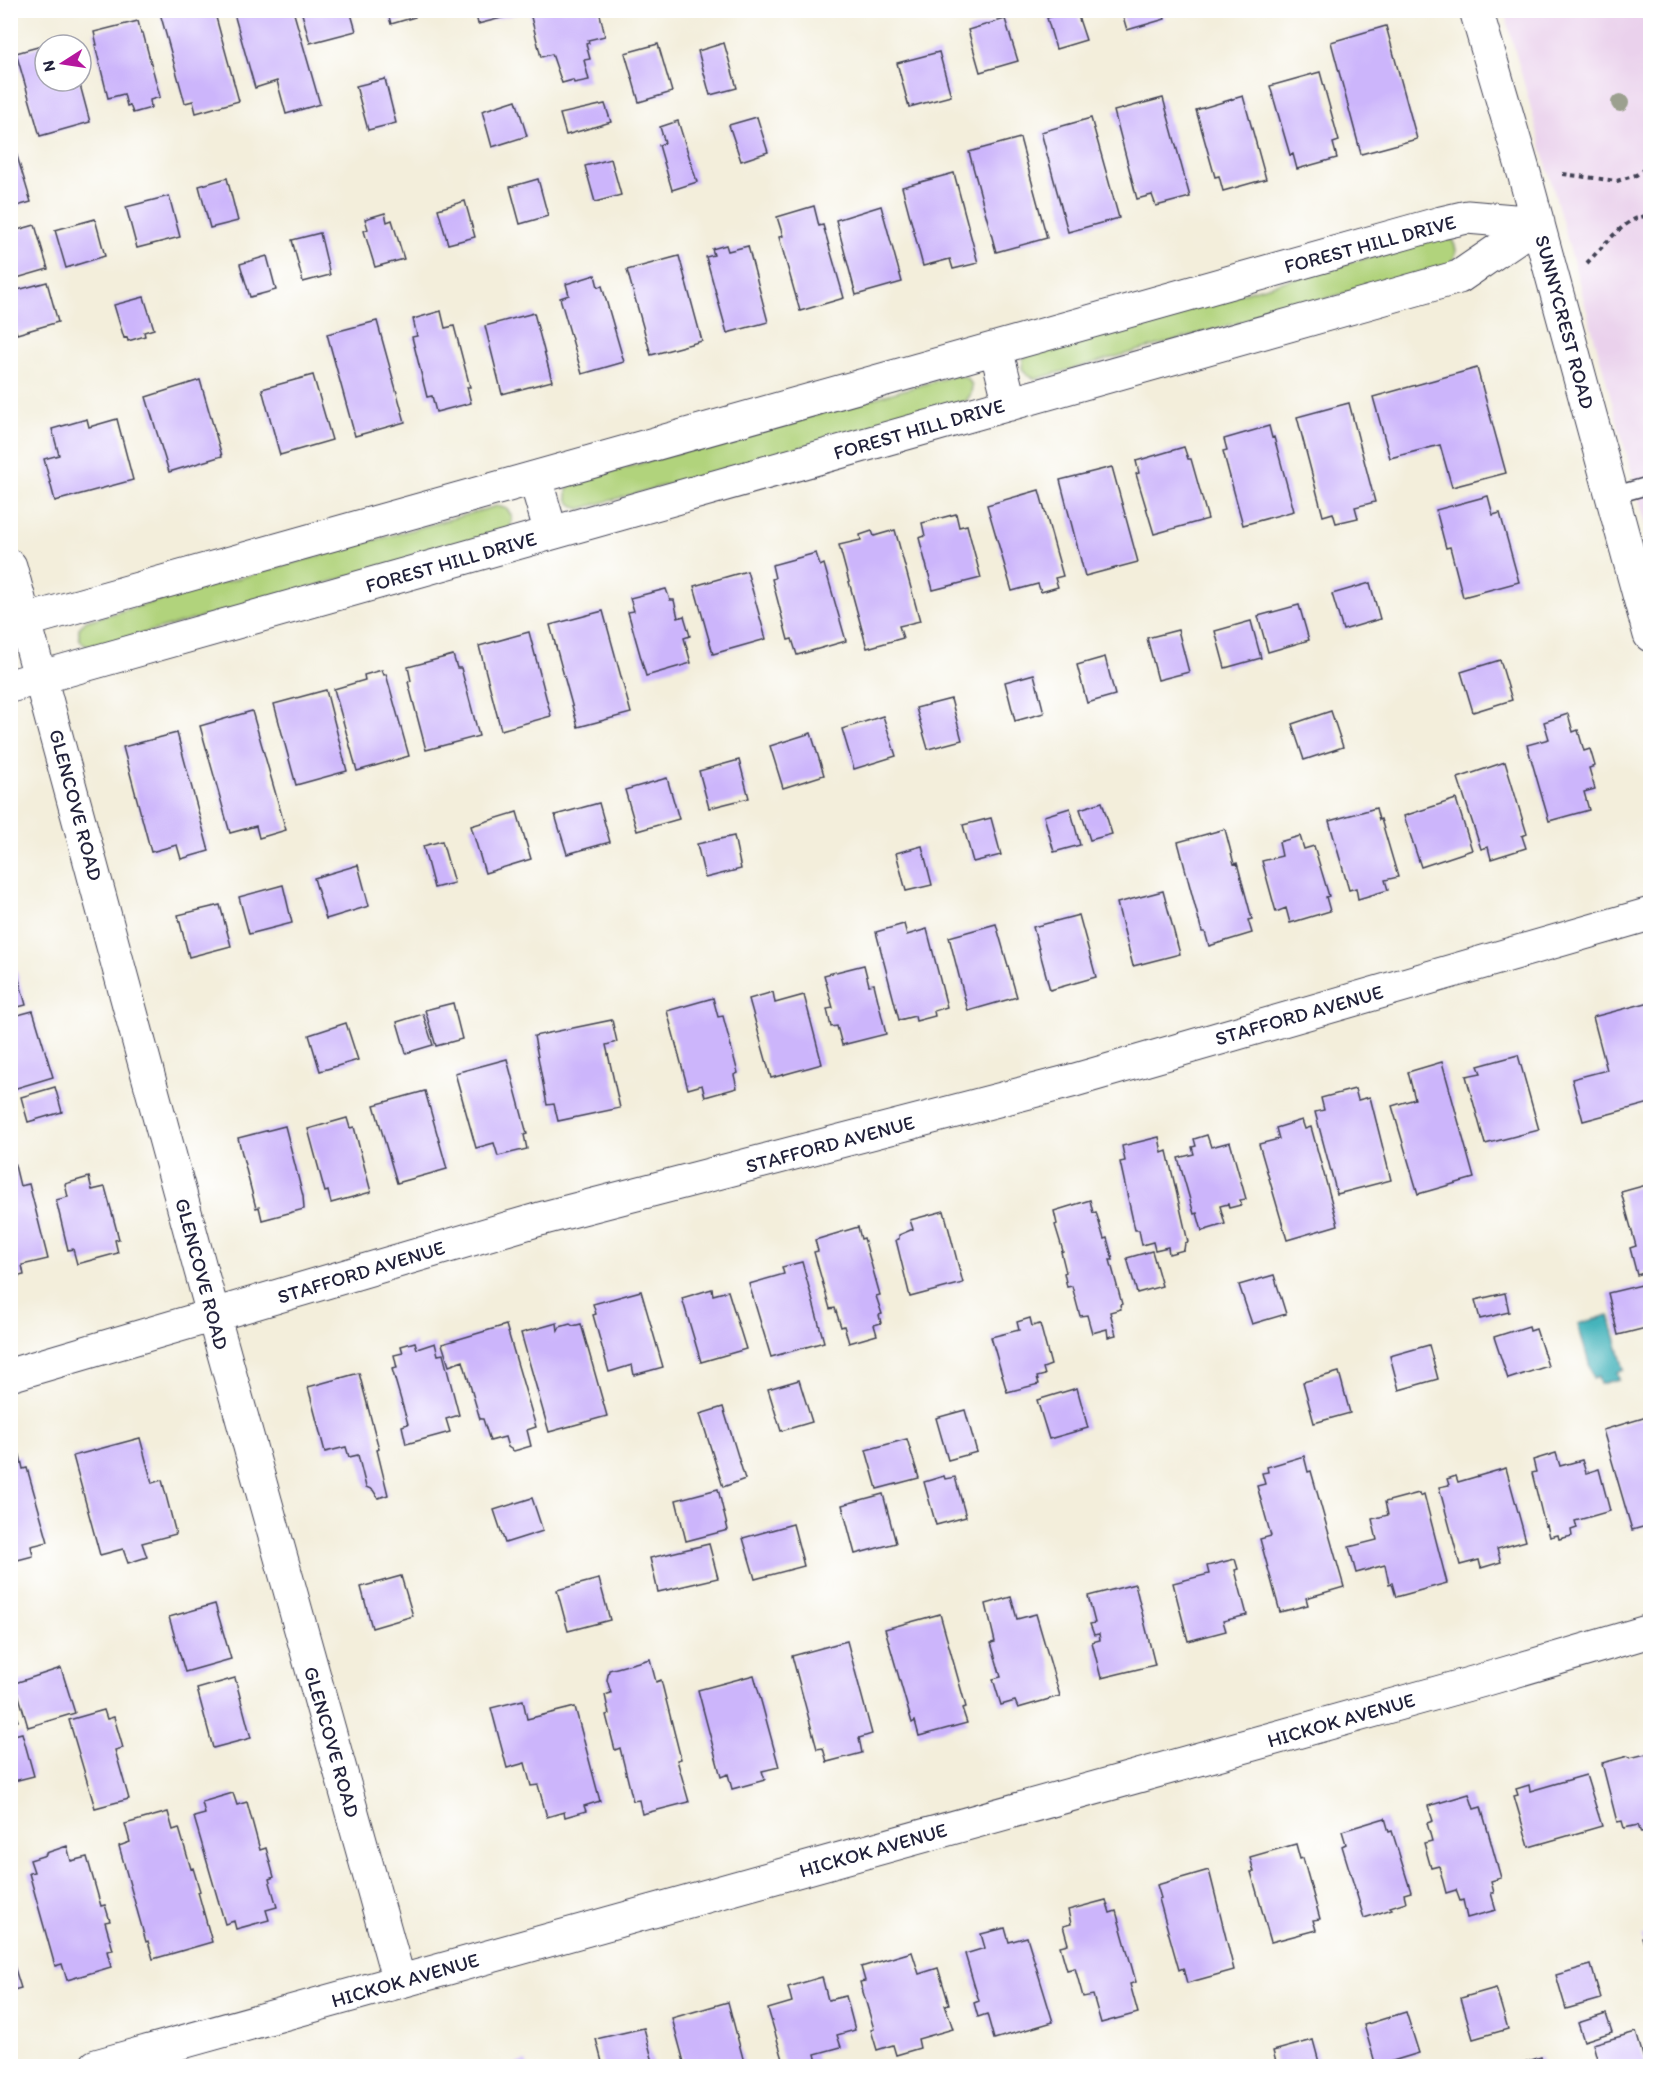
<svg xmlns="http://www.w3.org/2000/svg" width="1661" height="2077" font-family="Itim,sans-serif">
  <rect width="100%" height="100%" fill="#fff"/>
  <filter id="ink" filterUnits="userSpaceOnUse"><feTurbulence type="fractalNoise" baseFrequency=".0167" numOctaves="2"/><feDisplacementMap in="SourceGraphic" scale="12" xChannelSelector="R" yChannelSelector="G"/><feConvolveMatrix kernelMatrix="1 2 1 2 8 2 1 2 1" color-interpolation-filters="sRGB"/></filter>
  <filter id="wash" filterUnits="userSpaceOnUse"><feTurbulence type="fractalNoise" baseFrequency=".008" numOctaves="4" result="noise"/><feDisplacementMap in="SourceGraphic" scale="24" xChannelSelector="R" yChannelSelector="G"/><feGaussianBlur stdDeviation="1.35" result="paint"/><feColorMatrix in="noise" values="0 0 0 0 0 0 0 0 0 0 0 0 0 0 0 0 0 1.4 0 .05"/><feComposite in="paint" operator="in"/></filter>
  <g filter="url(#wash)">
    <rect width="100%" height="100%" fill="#f3eedb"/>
    <path fill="#ead1ec" d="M1504 11H1650V528H1647Z"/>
    <path fill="#b1d37b" stroke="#6a7a5b" stroke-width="1.5" d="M1442 237 1452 240C1458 250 1457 255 1450 264L1036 379 1027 375 1022 369 1023 359 1030 353Z
      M957 375 967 378 972 385 971 394 966 401 580 509C569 504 566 501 567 489L574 482Z
      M497 506 507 509 512 516 511 525 506 533 91 648C81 644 78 640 79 628L86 621Z"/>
    <path fill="#44b4bb" stroke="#336b7b" stroke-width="1.5" d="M1609 1315 1624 1370 1617 1372 1619 1379 1600 1384 1598 1376 1593 1378 1578 1324Z"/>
    <g id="blocks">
      <path fill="#ccb5fb" d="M169 10H214L239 101 196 113 193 101 185 103 160 13Z
        M233 10H293L320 104 286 114 277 81 255 88Z
        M301 10H350L356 31 310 43Z
        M387 10H414L415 17 391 24Z
        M475 10H528L529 11 478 24Z
        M539 10H599L605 36 588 40 589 43 586 44 590 59 584 60 589 80 574 83 573 80 562 83 552 54 541 57 530 13Z
        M1071 10H1076L1086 40 1056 49 1047 18Z
        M1121 10H1163L1165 19 1127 30Z
        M1005 19 1018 61 980 72 968 30Z
        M138 21 141 33H143L160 97 150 100 151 108 133 113 130 105 127 106 124 94 108 98 95 45H97L94 32Z
        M1386 26 1417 139 1361 154 1331 42Z
        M67 39 69 45H48V44Z
        M724 43 737 88 710 95 698 51Z
        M658 44 672 92 639 102 625 53Z
        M45 45V81H79L90 122 40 136 16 53Z
        M939 52 951 96 909 107 897 63Z
        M1320 72 1339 141 1333 143 1337 158 1297 169 1293 154 1290 155 1270 86Z
        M385 79 396 123 368 130 356 86Z
        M1243 96 1266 179 1223 191 1219 176 1215 177 1196 110Z
        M1163 98 1190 197 1156 206 1152 195 1137 199 1114 111Z
        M516 100 527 136 492 147 482 111Z
        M605 104 611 122 566 135 560 114Z
        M757 117 768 152 741 161 729 125Z
        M1091 118 1119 218 1068 232 1041 132Z
        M678 121 697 182 672 190 659 145 665 143 660 127Z
        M10 133 31 202 10 208Z
        M1020 138 1047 238 996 252 969 152Z
        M611 159 621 195 595 202 585 166Z
        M954 173 978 263 953 269 950 259 923 266 902 187Z
        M227 178 238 221 210 228 199 186Z
        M538 179 548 216 520 224 510 187Z
        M169 196 180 237 137 248 126 207Z
        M465 201 475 237 448 244 438 209Z
        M814 206 819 226 823 225 844 298 800 311 779 237 783 236 777 217Z
        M881 206 902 282 856 295 836 220Z
        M385 213 387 222 392 220 404 259 375 267 364 231 368 229 365 219Z
        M95 219 105 256 66 268 55 230Z
        M35 225 48 269 10 280V232Z
        M320 233 330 275 303 282 292 240Z
        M726 245 728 251 748 246 768 322 727 333 706 257 714 255 712 249Z
        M267 256 276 290 250 297 240 264Z
        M679 256 702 341 651 355 627 270Z
        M595 275 598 287 602 286 624 362 582 374 560 298 569 295 566 284Z
        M47 282 58 322 17 334 10 312V292Z
        M144 297 154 329 144 332 145 336 128 341 127 337 124 338 114 305Z
        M441 311 445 328 454 326 470 387H467L471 403 436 412 432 396 427 397 412 337 417 336 413 319Z
        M534 313 552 381 502 394 485 326Z
        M377 321 405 422 355 436 327 334Z
        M1477 368 1506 473 1452 487 1440 445 1390 458 1373 397Z
        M313 375 332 440 280 455 262 389Z
        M200 380 222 456 169 472 146 397Z
        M1349 403 1375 502 1355 507 1358 518 1336 523 1333 513 1323 516 1297 417Z
        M87 419 89 427 117 419 133 480 55 501 44 459 59 455 52 429Z
        M1269 426 1272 438 1274 437 1294 511 1243 525 1223 451 1227 450 1224 439Z
        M1184 447 1188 459H1191L1208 519 1154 534 1136 474 1139 473 1136 461Z
        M1112 467 1138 562 1085 576 1060 480Z
        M1039 490 1063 576 1055 578 1058 587 1041 592 1038 584 1012 591 987 505Z
        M1488 496 1493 515 1500 513 1519 582 1463 597 1450 547 1446 548 1436 510Z
        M956 514 959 527 967 525 981 578 933 590 919 538 925 536 922 523Z
        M895 530 920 621 899 626 903 638 867 648 839 545 861 540 860 535 872 531 874 536Z
        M816 553 820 566 824 564 846 641 797 655 792 639 788 640 772 579 775 578 772 565Z
        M747 571 766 639 713 654 694 586Z
        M1370 583 1380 619 1343 630 1332 594Z
        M666 589 670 600H674L678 618 684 616 690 636 684 638 691 663 646 676 628 612 634 611 630 598Z
        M1299 605 1309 640 1268 652 1258 616Z
        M603 611 631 713 578 727 550 625Z
        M1251 621 1261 658 1225 668 1215 631Z
        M1178 630 1189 672 1158 680 1147 638Z
        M529 632 551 716 501 730 479 646Z
        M453 655 457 668H461L479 736 426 750 408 682 411 681 408 667Z
        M1105 657 1115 695 1087 703 1077 665Z
        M1500 660 1512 700 1473 712 1461 672Z
        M382 670 384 675 386 674 409 756 357 771 334 689 365 680 364 675Z
        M1034 674 1044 713 1015 721 1005 682Z
        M326 690 347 771 296 785 274 704Z
        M951 699 962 740 928 749 916 708Z
        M252 711 286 830 259 838 256 826 230 833 200 726Z
        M1331 711 1343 747 1304 760 1292 724Z
        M1568 714 1573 732 1578 730 1584 751 1590 749 1595 766 1589 768 1595 789 1584 792 1589 810 1549 821 1527 745 1549 739 1544 722Z
        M883 716 896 756 854 769 842 729Z
        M177 733 209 851 181 859 177 845 151 852 123 747Z
        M811 733 824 775 783 788 770 746Z
        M739 760 749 798 709 808 699 771Z
        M1505 762 1527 834 1522 836 1526 848 1491 859 1488 847 1481 849 1458 778Z
        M667 778 679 819 637 831 625 790Z
        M1456 799 1472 850 1421 867 1404 816Z
        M1102 802 1112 834 1090 840 1080 809Z
        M599 803 610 842 567 854 555 815Z
        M1070 808 1080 845 1054 852 1044 816Z
        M1376 808 1379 820 1381 819 1398 877 1385 880 1388 890 1358 899 1356 888 1349 890 1329 821Z
        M517 812 531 859 485 873 471 826Z
        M991 818 1001 855 973 862 963 825Z
        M1225 829 1234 864 1237 863 1252 919 1248 920 1252 933 1209 946 1205 932H1202L1178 842Z
        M734 836 741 869 705 878 697 844Z
        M1300 836 1304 849 1314 846 1329 896 1326 897 1330 911 1290 923 1286 908 1276 912 1262 861 1282 856 1279 842Z
        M442 841 454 883 434 888 423 846Z
        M922 846 932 885 906 891 896 853Z
        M358 865 369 906 326 919 314 878Z
        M283 885 292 923 249 934 239 897Z
        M1163 891 1180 954 1133 966 1117 903Z
        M220 905 231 946 189 957 178 915Z
        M1079 915 1096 977 1050 990 1033 927Z
        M904 924 907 935 927 929 947 1007 934 1011 935 1016 916 1021 915 1016 899 1020 876 932Z
        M996 924 1017 997 968 1011 949 937Z
        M15 965 26 1005 10 1009V966Z
        M864 965 869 985 874 984 886 1034 842 1045 837 1026 831 1027 827 1009 833 1008 824 975Z
        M773 992 775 1003 804 995 822 1064 771 1078 749 999Z
        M713 998 718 1017 723 1016 738 1073 734 1075 737 1088 705 1097 702 1085 688 1089 667 1011Z
        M1650 1002V1103L1583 1121 1572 1079 1607 1070 1593 1017Z
        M453 1003 462 1039 436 1046 425 1010Z
        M33 1011 53 1077 10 1090V1017Z
        M423 1014 433 1045 406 1053 397 1022Z
        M612 1020 617 1042 606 1045 620 1108 558 1121 554 1104 547 1105 534 1036Z
        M346 1023 358 1060 320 1071 309 1035Z
        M1518 1055 1539 1130 1485 1144 1466 1076 1481 1073 1478 1066Z
        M507 1059 527 1134 524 1135 527 1149 498 1156 494 1143 476 1148 455 1073Z
        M1442 1062 1474 1178 1418 1194 1392 1106 1415 1099 1408 1072Z
        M55 1087 62 1112 28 1122 21 1097Z
        M1355 1089 1358 1100 1370 1097 1391 1180 1337 1194 1315 1112 1324 1110 1321 1098Z
        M425 1091 447 1169 397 1183 374 1105Z
        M347 1118 350 1128 354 1127 371 1192 331 1203 328 1191 325 1192 308 1129Z
        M1302 1120 1305 1129 1311 1127 1338 1225 1287 1240 1259 1144 1279 1139 1276 1128Z
        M285 1126 303 1196 304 1209 262 1220 259 1207 256 1208 238 1138Z
        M1207 1135 1211 1147 1230 1142 1246 1199 1240 1200 1241 1205 1229 1208 1228 1204 1220 1206 1225 1224 1202 1231 1197 1213 1194 1214 1178 1158 1194 1154 1192 1147 1196 1146 1194 1139Z
        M1159 1137 1162 1153 1167 1151 1188 1242 1185 1243 1184 1250 1169 1254 1168 1247 1155 1250 1153 1242 1142 1245 1139 1230H1135L1120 1162 1125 1161 1122 1146Z
        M10 1157H13L20 1186 29 1184 48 1259 22 1265 24 1275 10 1278Z
        M89 1177 92 1190 105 1187 119 1239 115 1240 118 1253 77 1264 73 1249 68 1250 56 1200 68 1197 65 1184Z
        M1650 1184V1271L1637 1275 1630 1248 1636 1246 1621 1192Z
        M1090 1200 1093 1213 1096 1212 1104 1239 1107 1238 1113 1260H1110L1122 1304 1120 1305 1121 1309 1110 1312 1116 1335 1108 1337 1107 1329 1092 1333 1087 1315 1080 1316 1072 1286 1067 1287 1064 1273 1066 1272 1061 1252 1063 1251 1055 1225 1057 1224 1054 1211Z
        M944 1211 963 1283 910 1297 896 1240 899 1239V1235L913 1229 910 1220Z
        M858 1227 861 1239 864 1238 880 1295 876 1296 882 1314 879 1315 881 1323 874 1325 877 1335 849 1343 844 1326 841 1327 835 1308 830 1309 814 1252 818 1251 815 1240Z
        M1152 1251 1162 1286 1137 1293 1127 1258Z
        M802 1262 824 1342 771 1357 749 1284 784 1274 782 1267Z
        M1274 1275 1286 1314 1252 1324 1239 1285Z
        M1650 1283V1327L1618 1335 1608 1293Z
        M712 1289 713 1295 728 1291 746 1349 701 1362 682 1298Z
        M641 1291 663 1367 634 1375 632 1365 609 1372 593 1315 596 1314 593 1304Z
        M1505 1293 1509 1312 1480 1319 1475 1300Z
        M1030 1318 1032 1326 1040 1324 1051 1365 1043 1368 1045 1375 1037 1377 1039 1384 1007 1392 991 1337 1019 1330 1017 1322Z
        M557 1323 558 1331 560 1327 570 1324 573 1326 581 1324 607 1416 549 1432 521 1333Z
        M506 1325 536 1427 527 1430 531 1446 514 1451 508 1447 505 1437 490 1441 483 1419H480L463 1361 449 1366 442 1344Z
        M1529 1326 1530 1331 1536 1329 1548 1366 1508 1379 1494 1337Z
        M415 1342 417 1349 435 1343 438 1355 443 1354 459 1415 446 1419 450 1432 406 1444 402 1426 408 1424 392 1369 397 1368 394 1355 403 1353 401 1346Z
        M1429 1345 1438 1379 1399 1390 1390 1356Z
        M1339 1372 1350 1413 1314 1423 1303 1382Z
        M359 1373 379 1449 377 1450 388 1495 378 1498 373 1490 366 1487 358 1455 349 1457 346 1447 325 1452 308 1387Z
        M799 1380 812 1422 781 1431 768 1389Z
        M1077 1388 1088 1428 1049 1439 1037 1400Z
        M723 1407 745 1479 723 1487 700 1414Z
        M965 1410 977 1452 948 1460 936 1418Z
        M1650 1416V1525L1632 1530 1603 1430Z
        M140 1438 152 1483 162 1480 176 1534 142 1543 147 1557 128 1563 123 1549 100 1555 73 1456Z
        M907 1439 919 1478 877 1489 866 1450Z
        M1556 1453 1560 1466 1582 1460 1586 1473 1599 1469 1610 1511 1575 1521 1577 1528 1571 1530 1572 1536 1559 1539 1558 1535 1550 1537 1547 1525 1545 1526 1532 1473 1536 1472 1533 1460Z
        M20 1455 23 1469 27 1468 48 1542 31 1546 33 1556 10 1562V1458Z
        M1304 1456 1308 1472 1311 1471 1344 1587 1306 1598 1308 1605 1280 1612 1260 1539 1271 1536 1257 1486 1265 1484 1262 1473 1268 1472 1267 1467Z
        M1506 1468 1526 1541 1497 1549 1501 1562 1481 1568 1479 1560 1460 1565 1439 1487 1449 1485 1447 1479 1456 1476 1458 1482Z
        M944 1476 945 1479 955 1477 966 1517 936 1525 924 1482Z
        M718 1489 728 1530 686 1541 676 1500Z
        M1419 1493 1420 1496 1424 1494 1447 1583 1396 1597 1392 1583 1389 1584 1385 1565 1356 1573 1349 1547 1377 1540 1372 1519 1388 1515 1385 1502Z
        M883 1494 896 1543 855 1554 842 1505Z
        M532 1498 543 1531 505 1543 494 1510Z
        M793 1524 804 1566 755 1579 743 1538Z
        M709 1544 718 1578 658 1592 650 1558Z
        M1235 1559 1238 1569 1235 1570 1247 1615 1223 1621 1226 1631 1188 1641 1173 1583 1209 1574 1207 1566Z
        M401 1576 413 1616 372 1628 361 1587Z
        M599 1579 610 1620 568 1631 557 1590Z
        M1135 1584 1155 1665 1101 1678 1092 1642 1100 1640 1099 1634 1094 1635 1090 1624 1095 1623 1088 1596Z
        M1011 1597 1017 1619 1036 1614 1060 1696 1018 1708 1015 1701 1001 1705 993 1679 1001 1677 991 1643 995 1642 986 1604Z
        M215 1604 231 1659 185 1672 169 1617Z
        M940 1614 966 1707 962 1708 967 1723 919 1736 915 1721 912 1723 885 1629Z
        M847 1641 872 1734 859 1738 862 1753 827 1762 823 1748 817 1749 792 1656Z
        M650 1659 656 1682 661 1680 681 1759 677 1760 689 1802 642 1814 639 1800 633 1801 620 1748 615 1750 606 1715 609 1714 605 1695 611 1693 607 1680 609 1670Z
        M61 1668 75 1713 28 1727 15 1683Z
        M754 1675 779 1767 762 1771 765 1780 732 1789 728 1774 721 1777 698 1690Z
        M235 1678 251 1738 213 1748 197 1689Z
        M10 1699 18 1721 10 1723Z
        M523 1700 527 1719 575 1707 600 1801 584 1806 586 1811 565 1817 564 1812 547 1817 538 1785 531 1786 525 1763 507 1768 491 1708Z
        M104 1710 107 1719 114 1717 123 1748 115 1750 129 1799 95 1808 69 1720Z
        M22 1733 34 1776 10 1782V1736Z
        M1650 1753V1830L1641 1833 1638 1825 1624 1828 1622 1821 1617 1822 1602 1763 1628 1756 1630 1758Z
        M1586 1775 1602 1826 1529 1847 1514 1796 1518 1795 1516 1789 1529 1785 1530 1791Z
        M233 1793 237 1805 247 1802 260 1850 266 1848 274 1877 269 1879 277 1907 266 1910 269 1920 236 1929 234 1921 225 1924 194 1817 205 1814 202 1802Z
        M1469 1794 1474 1809 1481 1807 1501 1878 1491 1881 1494 1893H1491L1496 1910 1467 1918 1463 1900 1460 1901 1456 1890 1446 1893 1439 1866 1431 1868 1424 1843 1432 1841 1427 1823 1433 1821 1428 1806Z
        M168 1812 173 1830 179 1828 191 1869 193 1868 200 1891 198 1892 212 1942 153 1959 148 1941 146 1942 119 1846 130 1842 125 1824Z
        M1385 1818 1389 1832 1392 1831 1411 1892 1404 1894 1406 1902 1390 1907 1392 1909 1364 1918 1342 1846 1346 1844 1342 1831Z
        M1296 1844 1300 1859 1303 1858 1320 1919 1313 1920 1316 1930 1271 1942 1251 1872H1254L1250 1857Z
        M67 1846 71 1861 87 1857 101 1906 105 1905 110 1921 105 1922 113 1950 107 1951 111 1967 67 1980 62 1964 55 1966 29 1873 34 1872 30 1860 46 1855V1853Z
        M1209 1870 1234 1970 1187 1983 1183 1968 1179 1970 1159 1899 1161 1898 1157 1885Z
        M1106 1900 1110 1913 1116 1911 1136 1982 1130 1984 1138 2013 1101 2023 1093 1995 1083 1997 1075 1968 1067 1970 1060 1946 1068 1944 1063 1926 1071 1924 1068 1910Z
        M1005 1928 1009 1942 1027 1937 1053 2022 994 2039 987 2014 978 2017 974 2003 979 2001 965 1954 985 1948 981 1934Z
        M1650 1934V1965L1642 1937Z
        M912 1952 919 1974 938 1968 949 2004 945 2005 953 2029 918 2039 920 2048 896 2055 893 2045 877 2050 871 2030 874 2029 860 1982 865 1981 861 1967Z
        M10 1953 21 1988 10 1991Z
        M1591 1965 1601 1999 1566 2009 1556 1975Z
        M822 1977 828 2000 846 1996 855 2030 837 2035 841 2047 815 2054 818 2066H785L768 2009 792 2002 788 1987Z
        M1496 1988 1508 2029 1473 2039 1461 1998Z
        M728 2002 745 2066H685L672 2018Z
        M1406 2012 1419 2053 1376 2066 1364 2025Z
        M1606 2014 1612 2032 1584 2041 1578 2023Z
        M644 2028 654 2066H603L596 2039Z
        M1636 2032 1646 2066H1599L1593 2044Z
        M1313 2040 1320 2066H1277L1273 2051Z
        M1541 2057 1543 2066H1512Z
        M526 2061 528 2066H510Z"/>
    </g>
  </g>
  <g filter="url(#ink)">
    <use href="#blocks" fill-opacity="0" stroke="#414153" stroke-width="1.5"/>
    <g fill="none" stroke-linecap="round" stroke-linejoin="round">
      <g stroke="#414153" stroke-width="19">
        <path id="lane" d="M1612 496 1650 485"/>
      </g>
      <g stroke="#414153" stroke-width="35">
        <path id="street" d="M1476 10 1524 173 1650 635
          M996 349 1010 404
          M535 478 551 533
          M10 566 201 1271 399 1981
          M10 625 1441 223 1467 217 1538 223
          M10 686 1459 277 1538 223
          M10 1375 540 1219 1075 1080 1650 914
          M96 2066 1487 1679 1650 1631"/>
      </g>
      <path stroke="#414153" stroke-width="4" stroke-dasharray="4.5 4.5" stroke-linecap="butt" d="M1563 174 1617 181 1636 175 1650 165
        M1587 263C1601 249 1630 211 1650 217"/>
      <use href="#lane" stroke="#fff" stroke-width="16"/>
      <use href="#street" stroke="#fff" stroke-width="33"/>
    </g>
    <circle fill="#9ca08f" cx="1620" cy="103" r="9"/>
  </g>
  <g text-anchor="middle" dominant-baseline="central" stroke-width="6" stroke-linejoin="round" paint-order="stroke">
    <g font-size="20" fill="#22223b" stroke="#fff">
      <text transform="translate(1370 244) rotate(-15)">FOREST HILL DRIVE</text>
      <text transform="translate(1565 322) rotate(75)">SUNNYCREST ROAD</text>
      <text transform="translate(919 429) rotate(-16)">FOREST HILL DRIVE</text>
      <text transform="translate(451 562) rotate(-16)">FOREST HILL DRIVE</text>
      <text transform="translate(76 805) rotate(75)">GLENCOVE ROAD</text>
      <text transform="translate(1299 1015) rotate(-16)">STAFFORD AVENUE</text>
      <text transform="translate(830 1144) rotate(-15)">STAFFORD AVENUE</text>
      <text transform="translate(361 1272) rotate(-17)">STAFFORD AVENUE</text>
      <text transform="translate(202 1274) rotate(75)">GLENCOVE ROAD</text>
      <text transform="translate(1341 1720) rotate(-16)">HICKOK AVENUE</text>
      <text transform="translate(332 1742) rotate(74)">GLENCOVE ROAD</text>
      <text transform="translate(873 1850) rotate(-16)">HICKOK AVENUE</text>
      <text transform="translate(405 1980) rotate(-16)">HICKOK AVENUE</text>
    </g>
  </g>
  <rect width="1661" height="2077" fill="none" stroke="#fff" stroke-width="36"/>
  <g transform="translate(63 63) rotate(258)"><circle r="28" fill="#ffffff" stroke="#a7a7b1" stroke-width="1.5"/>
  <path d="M0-4.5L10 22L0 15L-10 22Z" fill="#b5179e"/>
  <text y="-9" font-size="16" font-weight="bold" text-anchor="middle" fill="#22223b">N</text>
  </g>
</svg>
